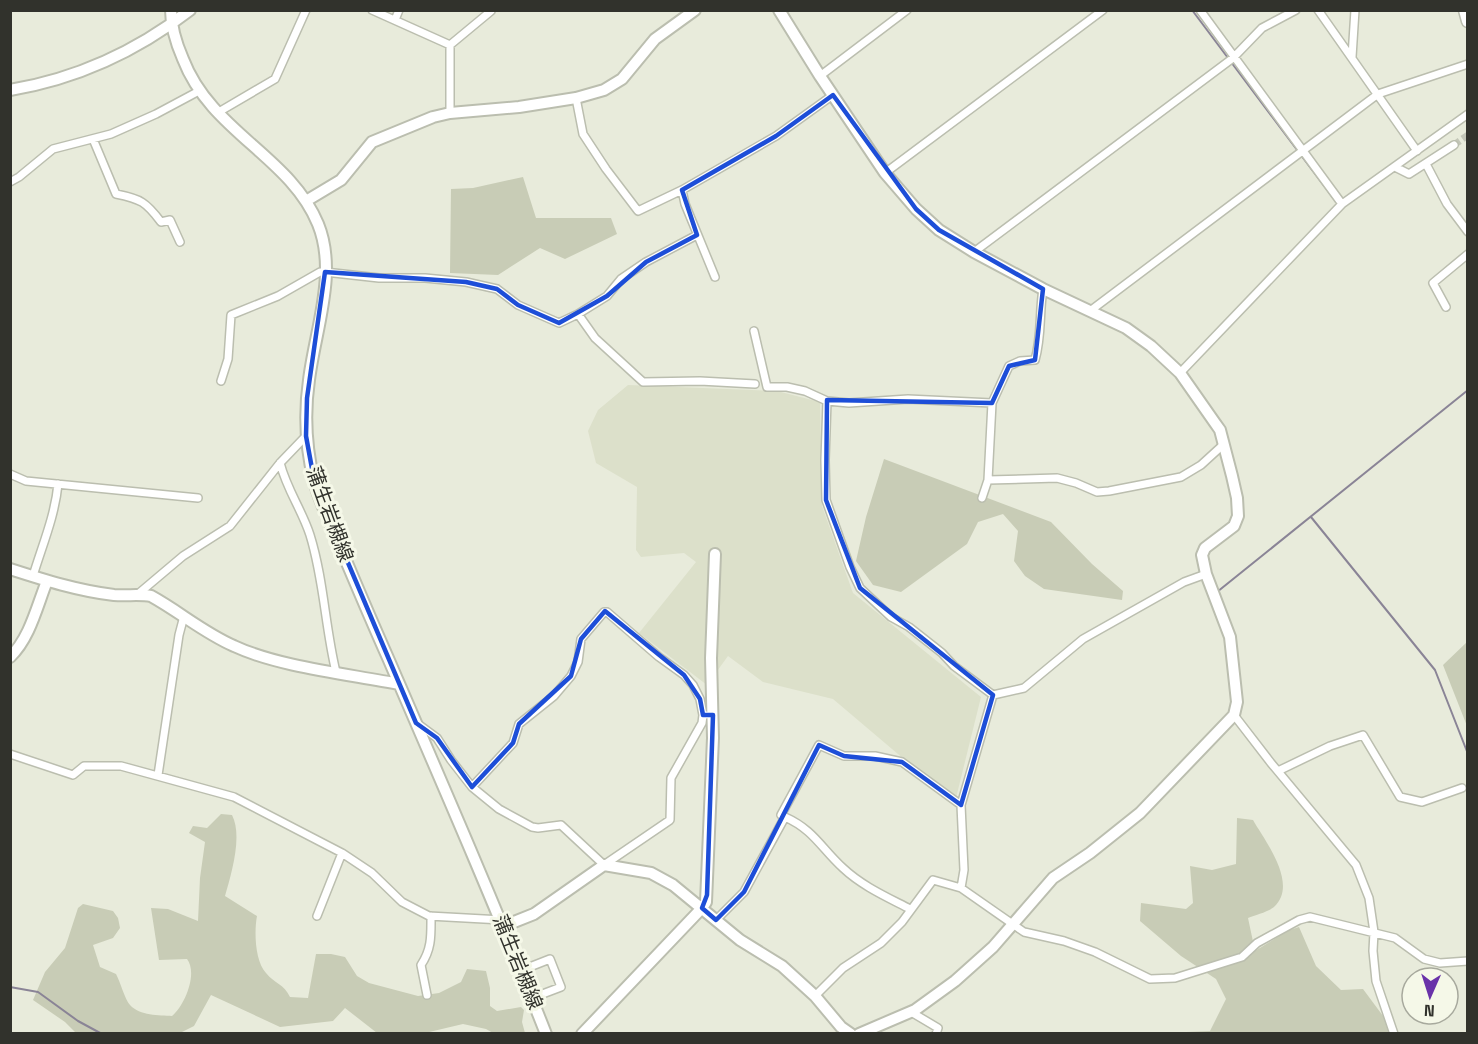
<svg xmlns="http://www.w3.org/2000/svg" width="1478" height="1044" font-family="'Space Grotesk','Noto Sans JP',sans-serif">
  <rect width="100%" height="100%" fill="#e8ebdb"/>
  <path fill="#dce0ca" d="M628 385 777 391 820 402 822 506 853 593 981 697 956 798 905 760 833 699 763 682 728 656 707 685 639 633 696 562 684 553 641 557 636 550 637 487 596 463 588 431 598 410Z"/>
  <path fill="#c8ccb6" d="M523 177 536 218H611L617 234 565 259 540 248 498 275 450 273 451 189 473 188Z
    M884 459 1051 522 1092 564 1123 591 1122 600 1044 589 1025 576 1014 561 1018 531 1003 514 978 522 967 544 901 592 873 585 856 561 866 517Z
    M1467 642V726L1443 665Z
    M221 814 232 815C243 836 231 875 225 896L257 916C254 932 255 961 266 973 275 984 284 984 290 997L308 998 316 954H331L345 957 357 976 369 983 418 996 439 993 461 982 467 969 486 971 490 988V1006L497 1011 521 1007 524 1010 522 1022 525 1033H493L486 1029 463 1024 425 1033H377L345 1008 333 1021 280 1027 211 995 194 1026 180 1033H76L65 1022 33 1000 45 972 65 948 78 908 83 904 113 911 118 918 120 928 113 938 93 945 100 967 116 974C120 981 125 1000 130 1005 140 1016 159 1015 172 1016 185 1005 198 973 187 959L159 960 151 908 168 909 198 921 200 878 205 842 189 833 193 826 207 828Z
    M1237 818 1253 820C1265 841 1299 884 1274 907 1268 912 1255 915 1248 918L1255 951 1287 931 1299 927 1316 966 1341 990 1363 989 1386 1020 1390 1033H1163L1210 1031 1226 999 1216 979 1181 956 1140 921 1141 903 1186 909 1193 903 1190 866 1212 870 1236 864Z"/>
  <g fill="none" stroke-linecap="round" stroke-linejoin="round">
    <path stroke="#8a8496" stroke-width="2" d="M1192 10 1228 58
      M1231 62 1334 199
      M1311 517 1435 670 1468 754
      M1217 592 1468 390
      M10 987 38 992 78 1021 102 1034"/>
    <path stroke="#c3c6b8" stroke-width="7" stroke-dasharray="7 3.5" stroke-linecap="butt" d="M1454 145 1468 135"/>
    <g stroke="#bbbeaf" stroke-width="10">
      <path id="street" d="M372 10 450 45
        M1200 10 1342 204
        M1318 10 1417 151
        M395 20 399 10
        M1352 57 1355 10
        M820 76 907 10
        M576 98 583 134 606 169 638 211 682 190 776 136 833 95
        M217 113 275 79 306 10
        M450 113V45L491 11
        M93 139 116 194C141 199 146 202 161 222L170 220 180 242
        M1426 164 1447 204 1468 232
        M1395 167 1409 174 1454 145
        M885 173 1103 10
        M10 182 19 177 53 149 111 134 156 114 199 91
        M682 190 685 204 715 277
        M974 252 1233 58 1262 28 1296 10
        M1446 307 1433 283 1468 254
        M1090 311 1378 94 1468 64
        M578 314 595 338 643 382 700 381 755 384
        M754 331 767 387H787L805 391 827 401 849 403 908 399 992 403
        M1180 373 1342 204 1468 114
        M221 381 228 359 231 315 278 296 320 272H325L379 278H425L466 282 497 289 518 305 559 323 578 314 607 296 621 279 646 262 697 235
        M827 401 825 460 826 500 850 567 860 588 891 617 909 627 942 653 954 666 993 695
        M280 463C287 490 302 510 310 535 324 580 325 627 336 672
        M10 474 26 481 198 498
        M988 480 1057 478 1076 483 1097 492 1109 491 1181 477 1201 465 1224 444
        M982 498 988 480 992 403 1009 366 1020 361 1035 360C1042 336 1039 313 1043 289
        M33 576C42 546 55 516 58 484
        M138 594 183 556 230 526 280 463 306 436
        M993 695 1024 688 1083 639 1184 582 1206 574
        M1234 715 1271 763 1356 865 1369 898 1374 932 1373 951 1376 981 1394 1034
        M418 724 437 738 451 760 472 787 499 809 532 827 538 828 561 825 604 865 670 820 671 778 702 723 703 715
        M10 754 73 775 84 766H121L234 797 342 853 372 873 402 902 429 916 502 920
        M1278 771 1330 746 1363 735 1400 797 1422 802 1462 788
        M158 775 179 635 184 616
        M472 787 513 743 519 724 554 696 571 676 578 662 581 639 604 612H607L659 657 684 675 693 685 700 699 703 715H706
        M785 817C814 830 821 848 843 868 862 886 887 897 910 909
        M961 888 964 870 961 805 993 695
        M317 916 342 853
        M716 920 744 892 785 817 781 815 819 745 844 756H875L902 762 961 805
        M522 970 550 959 561 987 532 998
        M427 995 421 965C432 949 431 935 431 916
        M815 996 843 968 881 943 902 922 933 880 961 888 1024 932 1064 941 1095 952 1150 979 1175 978 1242 957 1257 943 1299 920 1310 917 1395 938 1424 959 1440 963 1468 961
        M911 1012 938 1028 936 1034"/>
    </g>
    <g stroke="#bbbeaf" stroke-width="14">
      <path id="secondary" d="M171 10C171 28 176 43 183 59 211 132 290 156 318 224 338 273 315 330 309 380 304 414 306 448 314 481 320 503 330 523 339 544 355 582 371 620 388 658 442 783 496 907 546 1034
        M779 10 820 76 885 173 916 209 939 230 974 252 1043 289 1126 328 1151 346 1180 373 1215 423 1220 430 1232 476 1237 498 1238 516 1234 526 1205 548 1202 555 1206 574 1230 637 1237 702 1234 715 1140 813 1090 853 1053 878 993 947 955 981 915 1010 859 1034
        M10 90C76 79 137 51 190 10
        M306 201 341 180 372 142 433 117 450 113 519 107 576 98 604 90 622 79 655 39 695 10
        M10 569C44 580 79 591 114 595 127 596 139 594 151 596 180 612 204 633 234 646 279 667 348 674 399 684
        M10 657C30 638 37 606 47 581
        M504 926 534 914 604 865 651 873 673 885 740 940 782 966 815 996 841 1027 851 1034
        M582 1034 702 908 706 902 713 738 711 658 715 554"/>
    </g>
    <g stroke="#bbbeaf" stroke-width="15">
      <path id="highway" d="M1465 10 1468 21"/>
    </g>
    <use href="#street" stroke="#fff" stroke-width="7"/>
    <use href="#secondary" stroke="#fff" stroke-width="10"/>
    <use href="#highway" stroke="#fff" stroke-width="12"/>
  </g>
  <path fill="none" stroke="#1d4ed8" stroke-width="4.5" stroke-linejoin="round" d="M833 95 916 209 939 230 1043 289 1035 360 1009 366 992 403 827 400 826 500 860 588 993 695 961 805 902 762 844 756 819 745 744 892 716 920 702 908 707 895 713 715H703L700 699 684 675 605 611 581 639 571 676 519 724 513 743 472 787 437 738 416 723 315 485 306 436 307 398 325 272 466 282 497 289 518 305 559 323 607 296 646 262 697 235 682 190 776 136Z"/>
  <g text-anchor="middle" dominant-baseline="central" stroke-width="6" stroke-linejoin="round" paint-order="stroke">
    <g font-size="20" fill="#31322c" stroke="#f5f8e8">
      <text transform="translate(330 514) rotate(70)">蒲生岩槻線</text>
      <text transform="translate(518 962) rotate(68)">蒲生岩槻線</text>
    </g>
  </g>
  <rect width="1478" height="1044" fill="none" stroke="#31322c" stroke-width="24"/>
  <g transform="translate(1430 996) rotate(183)"><circle r="28" fill="#f5f8e8" stroke="#a7a99d" stroke-width="1.5"/>
  <path d="M0-4.5L10 22L0 15L-10 22Z" fill="#6932a9"/>
  <text y="-9" font-size="16" font-weight="bold" text-anchor="middle" fill="#31322c">N</text>
  </g>
</svg>
